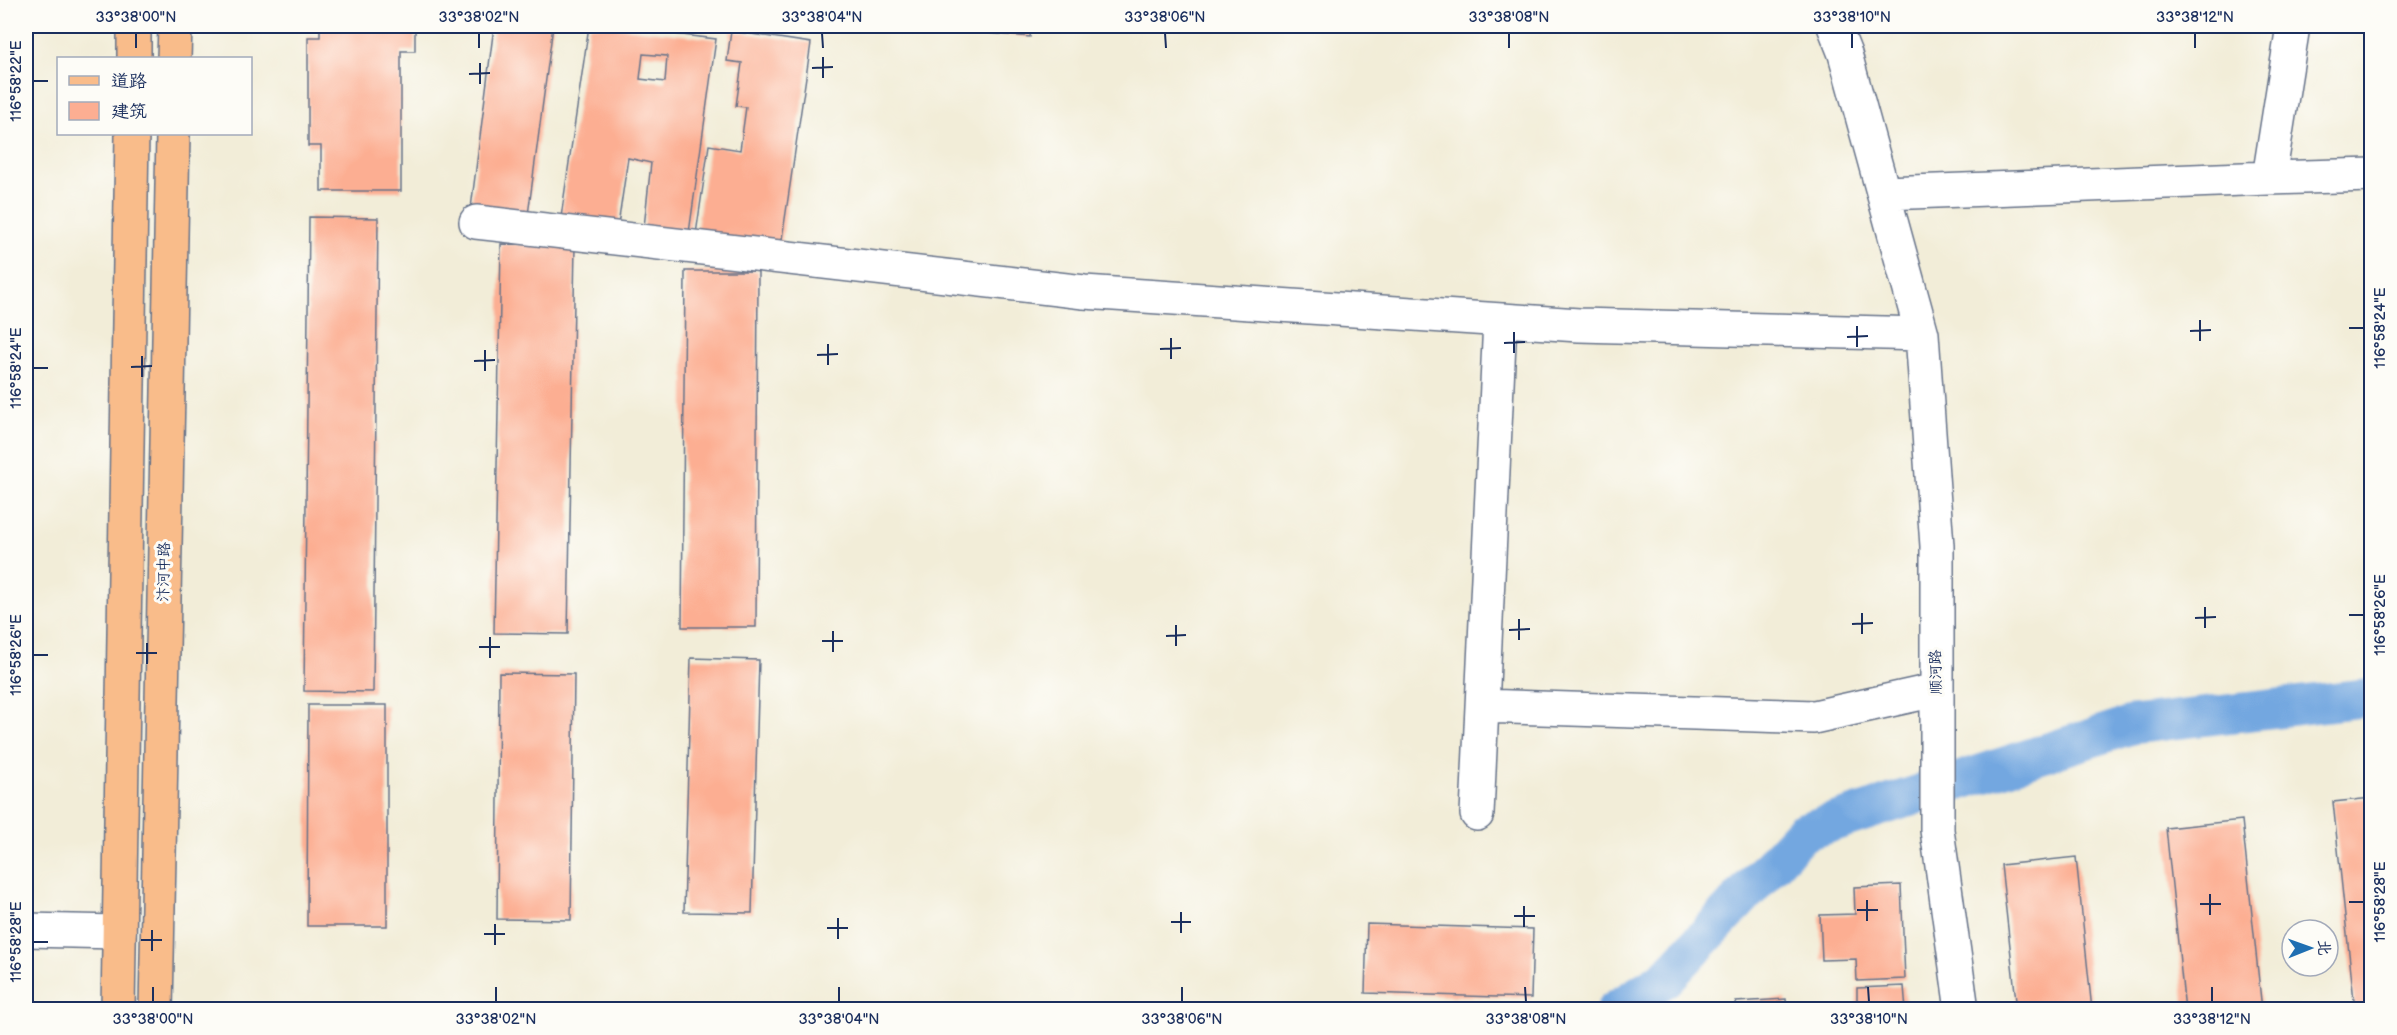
<svg xmlns="http://www.w3.org/2000/svg" width="2397" height="1035" font-family="'Balsamiq Sans','LXGW WenKai TC',sans-serif">
  <rect width="100%" height="100%" fill="#fdfcf7"/>
  <filter id="ink" filterUnits="userSpaceOnUse"><feTurbulence type="fractalNoise" baseFrequency=".0167" numOctaves="2"/><feDisplacementMap in="SourceGraphic" scale="12" xChannelSelector="R" yChannelSelector="G"/><feConvolveMatrix kernelMatrix="1 2 1 2 8 2 1 2 1" color-interpolation-filters="sRGB"/></filter>
  <filter id="wash" filterUnits="userSpaceOnUse"><feTurbulence type="fractalNoise" baseFrequency=".008" numOctaves="4" result="noise"/><feDisplacementMap in="SourceGraphic" scale="24" xChannelSelector="R" yChannelSelector="G"/><feGaussianBlur stdDeviation="1.35" result="paint"/><feColorMatrix in="noise" values="0 0 0 0 0 0 0 0 0 0 0 0 0 0 0 0 0 1.4 0 .05"/><feComposite in="paint" operator="in"/></filter>
  <g filter="url(#wash)">
    <rect width="100%" height="100%" fill="#f2edd8"/>
    <g fill="none" stroke-linecap="round" stroke-linejoin="round">
      <path stroke="#73a7e0" stroke-width="39" d="M1615 1010 1666 978 1803 832 2131 725 2372 697"/>
    </g>
    <g id="blocks">
      <path fill="#fcae92" fill-rule="evenodd" d="M320 26H415V51H401V191H321V146H308V37H320Z
        M494 26H553L528 215 471 208Z
        M589 26H606L716 39 689 233 644 227 651 163 628 158 617 232 560 224ZM643 54 667 56 665 82 640 79Z
        M893 26H951L950 30 893 27Z
        M977 26H1031L1030 37 976 32Z
        M731 31 811 43 781 246 696 234 709 145 740 150 746 107 736 106 742 63 727 61Z
        M309 217 378 218 373 692 304 691Z
        M501 244 575 245 568 634 494 633Z
        M685 271H758L756 627H682Z
        M691 658 759 660 752 913 684 912Z
        M499 673 574 674 571 920 497 919Z
        M308 705H387V926H307Z
        M2372 798V1010H2355L2333 802Z
        M2242 820 2262 1010H2185L2166 828Z
        M2076 857 2092 1010H2017L2001 865Z
        M1901 885 1905 979 1857 981 1856 959 1822 960 1820 915 1855 914 1854 887Z
        M1367 924 1533 929 1531 998 1365 993Z
        M1904 986 1906 1010H1857V988Z
        M1786 999 1787 1010H1736V1002Z"/>
    </g>
  </g>
  <g filter="url(#ink)">
    <use href="#blocks" fill-opacity="0" stroke="#667289" stroke-width="1.5"/>
    <g fill="none" stroke-linecap="round" stroke-linejoin="round">
      <g stroke="#667289" stroke-width="36">
        <path id="minor" d="M1834 26 1845 54 1922 334 1937 546V830L1962 1010
          M2269 178 2372 175
          M1885 193 2269 178 2293 26
          M476 222 1084 292 1579 325 1922 334
          M1482 706 1814 717 1936 690
          M1477 814 1500 320
          M26 930 119 932"/>
      </g>
      <g stroke="#667289" stroke-width="36">
        <path id="major" d="M134 58V26
          M174 58 175 26
          M118 1010 132 134
          M156 1010 173 134"/>
      </g>
      <use href="#minor" stroke="#fff" stroke-width="33"/>
      <use href="#major" stroke="#f9bc8a" stroke-width="33"/>
    </g>
  </g>
  <path fill="none" stroke="#1b2f5e" stroke-width="2" d="M136 33V48M479 33V48M822 33 823 48M1165 33 1166 48M1509 33V48M1852 33V48M2195 33V48M823 57V78M480 63V84M812 68 833 67M469 74 490 73M33 81H48M2200 320V341M1857 326V347M2349 328H2364M2190 331 2211 330M1514 332V353M1847 337 1868 336M1171 338V359M1504 343 1525 342M828 344V365M1160 349 1181 348M485 350V371M817 355 838 354M142 356V377M474 361 495 360M131 367 152 366M33 368H48M2205 607V628M1862 613V634M2349 615H2364M2195 618 2216 617M1519 619V640M1852 624 1873 623M1176 625V646M1509 630 1530 629M833 631V652M1166 636 1186 635M490 637V658M822 641H843M147 643V664M479 647H500M136 653H157M33 655H48M2210 894V915M1867 900V921M2349 902H2364M2200 904H2221M1524 906V927M1857 910H1878M1181 912V933M1514 916H1535M838 918V939M1171 922H1191M495 924V945M827 928H848M152 930V951M484 934H505M141 940H162M33 942H48M153 987V1002M496 987V1002M839 987V1002M1182 987V1002M1525 987 1526 1002M1868 987 1869 1002M2212 987V1002"/>
  <g text-anchor="middle" dominant-baseline="central" stroke-width="6" stroke-linejoin="round" paint-order="stroke">
    <g font-size="15" fill="#1b2f5e" stroke="#fdfcf7">
      <text transform="translate(164 572) rotate(-89)">汴河中路</text>
      <text transform="translate(1936 672) rotate(-91)">顺河路</text>
    </g>
  </g>
  <rect width="2397" height="1035" fill="none" stroke="#fdfcf7" stroke-width="66"/>
  <rect x="57" y="57" width="195" height="78" fill="#fdfcf7" stroke="#a3aaba" stroke-width="1.5"/>
  <rect x="69" y="76" width="30" height="9" fill="#f9bc8a" stroke="#a3aaba" stroke-width="1.5"/>
  <text x="111" y="87" font-size="18" fill="#1b2f5e">道路</text>
  <rect x="69" y="102" width="30" height="18" fill="#fcae92" stroke="#a3aaba" stroke-width="1.5"/>
  <text x="111" y="117" font-size="18" fill="#1b2f5e">建筑</text>
  <g transform="translate(2310 948) rotate(89)"><circle r="28" fill="#fdfcf7" stroke="#a3aaba" stroke-width="1.5"/>
  <path d="M0-4.5L10 22L0 15L-10 22Z" fill="#1f6fb2"/>
  <text y="-9" font-size="16" font-weight="bold" text-anchor="middle" fill="#1b2f5e">北</text>
  </g>
  <rect x="33" y="33" width="2331" height="969" fill="none" stroke="#1b2f5e" stroke-width="2"/>
  <g font-size="15" text-anchor="middle" fill="#1b2f5e">
    <text x="136" y="22">33°38'00"N</text>
    <text x="479" y="22">33°38'02"N</text>
    <text x="822" y="22">33°38'04"N</text>
    <text x="1165" y="22">33°38'06"N</text>
    <text x="1509" y="22">33°38'08"N</text>
    <text x="1852" y="22">33°38'10"N</text>
    <text x="2195" y="22">33°38'12"N</text>
    <text transform="translate(16 81) rotate(-90)" y="5">116°58'22"E</text>
    <text transform="translate(2380 328) rotate(-90)" y="5">116°58'24"E</text>
    <text transform="translate(16 368) rotate(-90)" y="5">116°58'24"E</text>
    <text transform="translate(2380 615) rotate(-90)" y="5">116°58'26"E</text>
    <text transform="translate(16 655) rotate(-90)" y="5">116°58'26"E</text>
    <text transform="translate(2380 902) rotate(-90)" y="5">116°58'28"E</text>
    <text transform="translate(16 942) rotate(-90)" y="5">116°58'28"E</text>
    <text x="153" y="1024">33°38'00"N</text>
    <text x="496" y="1024">33°38'02"N</text>
    <text x="839" y="1024">33°38'04"N</text>
    <text x="1182" y="1024">33°38'06"N</text>
    <text x="1526" y="1024">33°38'08"N</text>
    <text x="1869" y="1024">33°38'10"N</text>
    <text x="2212" y="1024">33°38'12"N</text>
  </g>
</svg>
